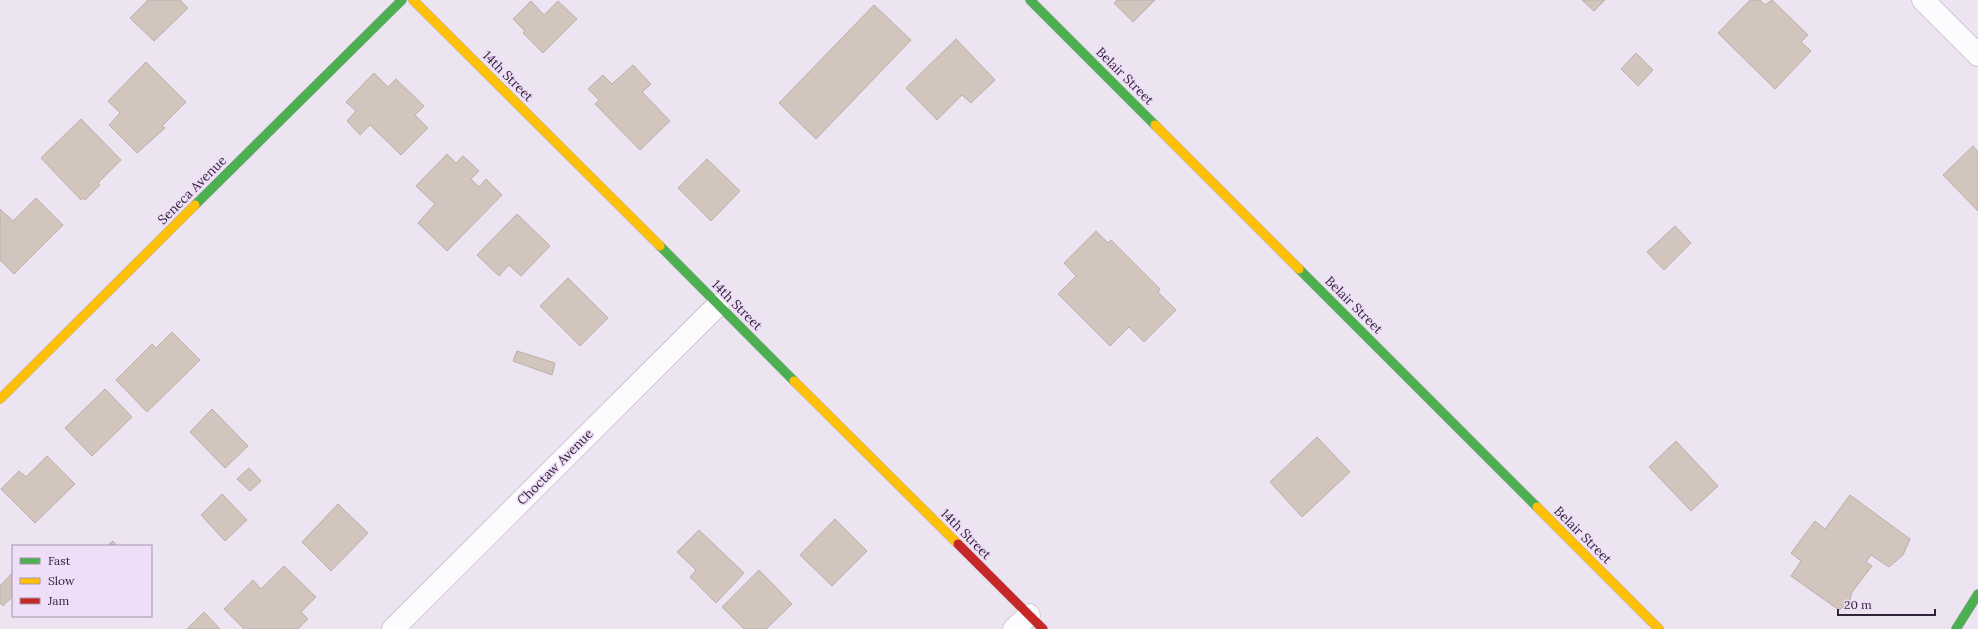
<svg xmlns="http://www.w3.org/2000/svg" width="1978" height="629" font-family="Lora,serif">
  <rect width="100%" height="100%" fill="#ede4f1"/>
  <path fill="#d2c5be" stroke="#bbaea8" d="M148 0H180L188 8 154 41 130 18Z
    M1117 0H1155L1133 22 1114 3Z
    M1582 0H1605L1594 11Z
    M1750 0H1760L1765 5 1772 0 1808 35 1801 42 1811 51 1775 89 1718 33Z
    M531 1 544 15 558 1 577 19 543 53 523 33 525 31 513 19Z
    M874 5 911 40 816 139 779 103Z
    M956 39 995 80 971 103 962 95 937 120 906 88Z
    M1636 53 1653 70 1638 86 1621 69Z
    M146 62 186 102 162 126 165 128 137 153 109 125 120 113 108 101Z
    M633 65 651 84 642 92 670 121 640 150 595 104 599 100 588 89 603 75 612 84Z
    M374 73 388 87 396 79 424 106 415 115 428 128 401 155 370 125 360 135 347 121 356 111 346 102Z
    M81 119 121 160 98 183 100 185 85 200 83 198 81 200 41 158Z
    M1973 146 1978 152V211L1943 175Z
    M447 154 456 163 463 156 479 171 471 179 479 187 486 179 502 195 447 251 418 223 435 204 416 186Z
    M707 159 740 191 711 221 678 188Z
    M36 198 63 225 14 274 0 260V209L13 221Z
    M517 214 550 246 521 276 509 265 499 276 477 255Z
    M1675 226 1691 243 1664 270 1647 252Z
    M1096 231 1108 243 1111 240 1160 289 1158 292 1176 310 1144 342 1129 327 1110 346 1058 294 1076 276 1064 263Z
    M568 278 608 318 580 346 540 306Z
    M172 332 200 360 147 412 116 380 152 344 156 348Z
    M517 351 555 363 552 375 513 361Z
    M105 389 132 417 92 456 65 428Z
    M212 409 248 446 225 468 190 432Z
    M1317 437 1350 472 1302 517 1270 482Z
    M1676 441 1718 486 1691 511 1649 467Z
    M47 456 75 484 35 523 1 489 19 471 26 477Z
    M249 468 261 481 250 491 237 479Z
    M222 494 247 520 225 541 201 515Z
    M1850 495 1910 539 1903 555 1889 567 1871 555 1866 562 1872 566 1852 592 1849 603 1839 610 1791 576 1801 561 1791 553 1815 521 1825 529Z
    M338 504 368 533 331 571 302 542Z
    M835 519 867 551 832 586 800 555Z
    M699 530 744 573 716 603 690 577 696 570 677 552Z
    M113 541 117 546H107Z
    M284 566 316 597 301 612 308 619 298 629H244L224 609 253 580 261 589Z
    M759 570 792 604 766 629H744L722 607Z
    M13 572V596L3 606 0 603V586Z
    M204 612 220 629H187Z"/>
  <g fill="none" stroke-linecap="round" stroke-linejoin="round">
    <g stroke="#b7abbb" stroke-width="23">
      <path id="street" d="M1923 0 1978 55
        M393 629 718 305
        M1014 629 1029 615"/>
    </g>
    <g stroke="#b7abbb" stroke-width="10">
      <path id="fast" d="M1030 0 1155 125
        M195 205 402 0
        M660 246 794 381
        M1299 269 1537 507
        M1956 629 1978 594"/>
    </g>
    <g stroke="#b7abbb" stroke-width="10">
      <path id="slow" d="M413 0 660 246
        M1155 125 1299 269
        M794 381 958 544
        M0 399 195 205
        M1537 507 1659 629"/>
    </g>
    <g stroke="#b7abbb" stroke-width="10">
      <path id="jam" d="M958 544 1043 629"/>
    </g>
    <use href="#street" stroke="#fcfbfd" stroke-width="22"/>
    <use href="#fast" stroke="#4caf50" stroke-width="9"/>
    <use href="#slow" stroke="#ffc107" stroke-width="9"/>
    <use href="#jam" stroke="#c62828" stroke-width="9"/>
  </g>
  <g text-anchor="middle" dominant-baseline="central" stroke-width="3.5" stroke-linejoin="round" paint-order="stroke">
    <g font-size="13" fill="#33233a" stroke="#efdef7">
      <text transform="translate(508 76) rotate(45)">14th Street</text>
      <text transform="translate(1125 76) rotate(45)">Belair Street</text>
      <text transform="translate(192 190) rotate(-45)">Seneca Avenue</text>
      <text transform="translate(737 305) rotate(45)">14th Street</text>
      <text transform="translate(1354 305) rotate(45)">Belair Street</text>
      <text transform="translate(555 467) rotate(-45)">Choctaw Avenue</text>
      <text transform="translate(966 534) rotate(45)">14th Street</text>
      <text transform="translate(1583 535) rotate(45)">Belair Street</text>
    </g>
  </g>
  <rect x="12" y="545" width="140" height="72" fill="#efdef7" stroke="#a493ab"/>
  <rect x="20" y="558" width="20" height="6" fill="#4caf50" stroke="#a493ab"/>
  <text x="48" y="565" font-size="12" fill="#33233a">Fast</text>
  <rect x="20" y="578" width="20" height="6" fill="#ffc107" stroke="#a493ab"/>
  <text x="48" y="585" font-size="12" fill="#33233a">Slow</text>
  <rect x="20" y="598" width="20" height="6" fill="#c62828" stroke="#a493ab"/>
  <text x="48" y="605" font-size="12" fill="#33233a">Jam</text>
  <path d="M1838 609v6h97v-6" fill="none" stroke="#33233a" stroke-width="2"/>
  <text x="1844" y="609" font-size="12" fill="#33233a" stroke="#efdef7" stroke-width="3" paint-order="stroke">20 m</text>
</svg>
